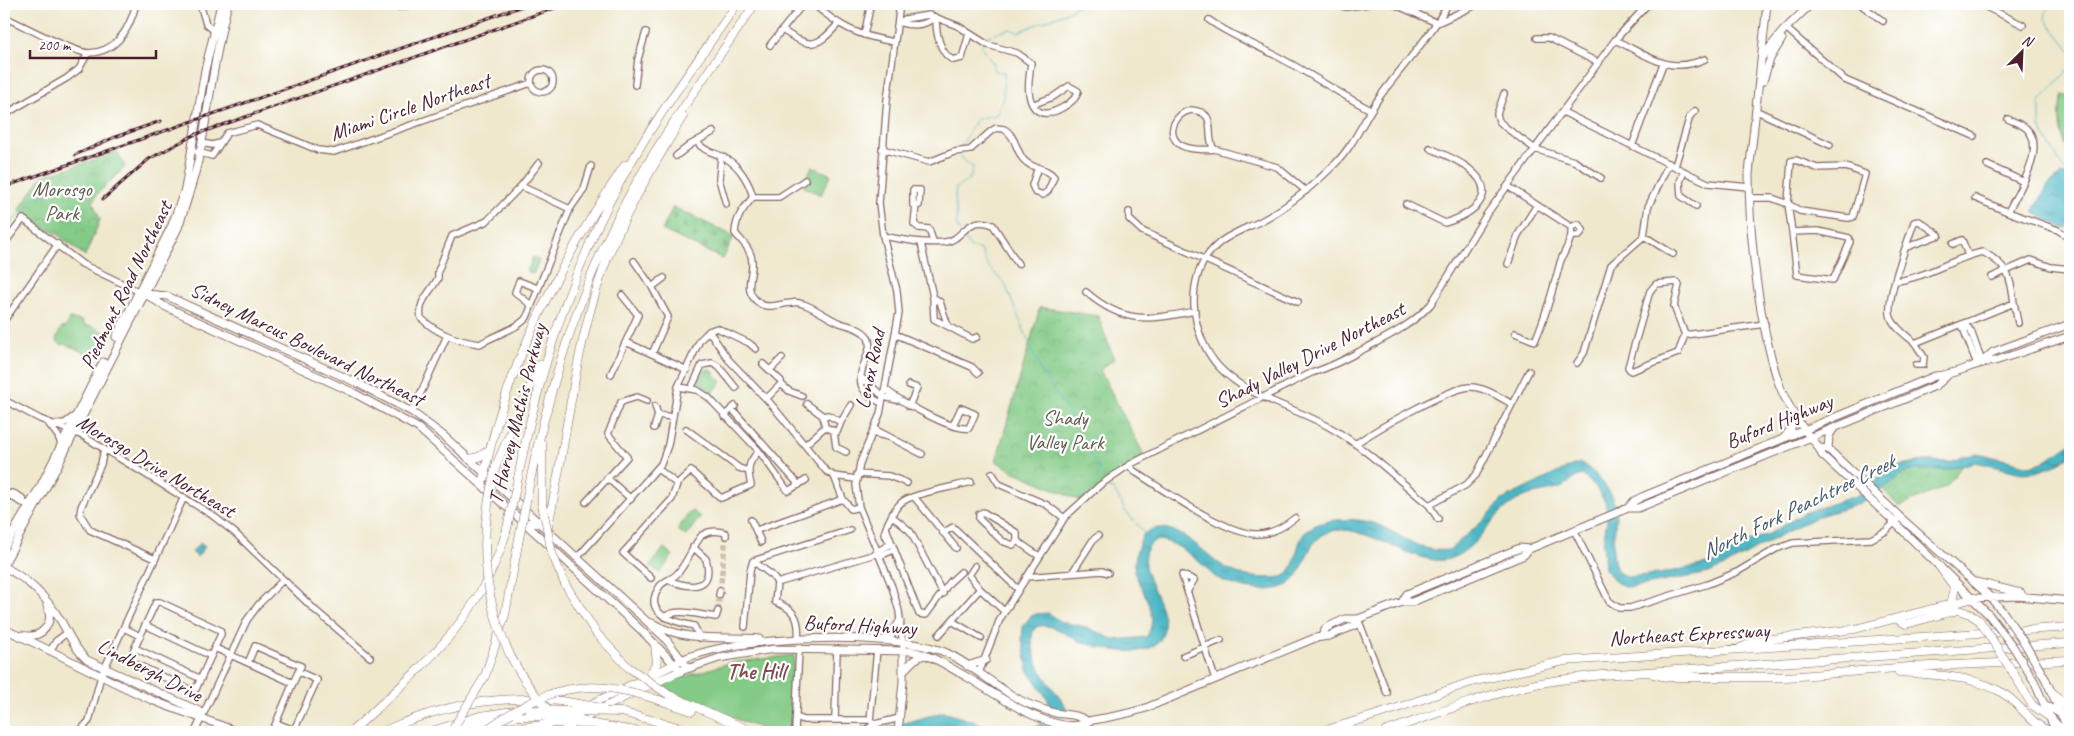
<svg xmlns="http://www.w3.org/2000/svg" width="2074" height="736" font-family="Caveat,sans-serif">
  <defs>
    <pattern id="cemetery-stones" width="16" height="16" patternUnits="userSpaceOnUse" patternTransform="scale(1.25)"><rect width="16" height="16" fill="#84cb87"/><path d="M2 7V4a2 2 0 0 1 4 0v3zM10 15v-3a2 2 0 0 1 4 0v3z" fill="#74ae75"/></pattern>
    <pattern id="park-crowns" width="20" height="18" patternUnits="userSpaceOnUse" patternTransform="scale(1.25)"><rect width="20" height="18" fill="#84cb87"/><path d="M2 6a3 3 0 1 1 6 0M12 15a3 3 0 1 1 6 0" fill="none" stroke="#74ae75"/></pattern>
    <pattern id="water-ripples" width="26" height="14" patternUnits="userSpaceOnUse" patternTransform="scale(1.25)"><rect width="26" height="14" fill="#48b6c3"/><path d="M2 4q2-2 4 0t4 0M15 11q2-2 4 0t4 0" fill="none" stroke="#3e939f"/></pattern>
  </defs>
  <rect width="100%" height="100%" fill="#fff"/>
  <filter id="ink" filterUnits="userSpaceOnUse"><feTurbulence type="fractalNoise" baseFrequency=".02" numOctaves="2"/><feDisplacementMap in="SourceGraphic" scale="10" xChannelSelector="R" yChannelSelector="G"/><feConvolveMatrix kernelMatrix="1 2 1 2 8 2 1 2 1" color-interpolation-filters="sRGB"/></filter>
  <filter id="wash" filterUnits="userSpaceOnUse"><feTurbulence type="fractalNoise" baseFrequency=".0096" numOctaves="4" result="noise"/><feDisplacementMap in="SourceGraphic" scale="20" xChannelSelector="R" yChannelSelector="G"/><feGaussianBlur stdDeviation="1.12" result="paint"/><feColorMatrix in="noise" values="0 0 0 0 0 0 0 0 0 0 0 0 0 0 0 0 0 1.4 0 .05"/><feComposite in="paint" operator="in"/></filter>
  <g filter="url(#wash)">
    <rect width="100%" height="100%" fill="#efe8cd"/>
    <path fill="#84cb87" stroke="#677559" d="M2063 95 2070 97V153C2059 134 2057 116 2063 95Z
      M812 166 831 175 821 195 803 186Z
      M533 257 539 260 533 274 527 271Z
      M70 319 83 321 84 325 91 326 111 335 98 359 65 344 61 345 56 340 61 328 66 327Z
      M707 369 711 370 722 382 712 393 699 382V378Z
      M691 510 700 517 686 536 677 530Z
      M664 548 673 555 660 573 650 566Z
      M794 655 791 732H770L694 703 668 690 664 683 729 663Z"/>
    <path fill="url(#cemetery-stones)" stroke="#677559" d="M673 207 734 236 723 259 662 230Z"/>
    <path fill="url(#park-crowns)" stroke="#677559" d="M117 151 125 167 97 194 93 202 100 220 85 256 56 233 42 227 19 210 42 176 98 159Z
      M1040 307 1098 316 1114 359 1100 370 1144 455 1083 502 1015 472 996 461Z
      M2070 444V452L2029 469 1966 460 1947 486 1899 507 1875 481 1892 469 1906 464 1925 461 1950 462 1975 454 2030 466 2043 462Z"/>
    <path fill="url(#water-ripples)" stroke="#496a77" d="M2061 175 2070 177V219L2067 228H2063L2033 212 2048 185Z
      M2070 444V456L2054 466 2036 472 2022 473 1975 462 1944 470H1915L1903 474 1876 494 1854 506 1822 515 1801 524 1725 566 1709 573 1634 587H1624L1616 582 1605 569 1603 543 1608 514 1605 502 1595 486 1582 475C1573 477 1568 485 1560 488 1538 495 1528 491 1507 507 1486 524 1476 550 1449 559 1417 569 1361 519 1329 532 1298 544 1310 584 1276 589 1255 592 1232 587 1214 576 1210 573 1207 568 1203 565 1191 555 1170 537 1154 541 1123 566 1180 608 1160 640 1146 661 1096 648 1077 640 1066 635 1058 627 1046 626 1022 622 1035 660 1041 671 1049 684 1059 696 1067 709 1066 735 1044 732 1025 732L1042 724 1049 707 1048 700 1028 670 1022 639 1023 627 1030 617 1036 614 1048 613 1061 622 1086 627 1115 640 1146 637C1161 618 1142 591 1134 572L1136 553 1143 535C1169 512 1202 552 1223 566 1242 578 1261 579 1283 577 1301 565 1293 539 1310 528 1329 517 1361 517 1381 526 1404 537 1422 553 1449 550L1484 520 1502 500 1571 466 1581 463C1598 473 1617 496 1616 517 1615 536 1609 553 1618 572L1627 577 1659 574 1711 563 1746 542 1769 534 1804 513 1858 495 1892 469 1906 464 1925 461 1950 462 1964 456 1982 454 2030 466 2043 462Z
      M200 543 205 547 197 557 192 552Z
      M943 712 1008 732H971L960 728 941 725 920 732H872Z"/>
    <path fill="#efe8cd" d="M1046 706 1069 711V716L1062 728 1040 723 1046 712Z"/>
    <g fill="none" stroke-linecap="round" stroke-linejoin="round">
      <path stroke="#48b6c3" stroke-width="1" d="M2048 4 2045 18 2070 50
        M985 40 988 36 1010 29 1018 32 1065 13 1081 4
        M960 149 976 119 996 115 1003 98 1004 72 994 71 993 63 981 47 983 43
        M960 153 964 161 973 167 970 179 956 188 955 194 957 226 960 232
        M2067 175 2040 127V101L2070 68
        M4 231 33 199 59 189
        M963 235 970 247 981 250 988 266 1005 284 1041 372 1073 419 1086 448 1100 469 1097 479
        M1105 487 1114 490 1126 512 1143 531 1144 535
        M1054 729 1066 732"/>
    </g>
  </g>
  <g filter="url(#ink)">
    <g fill="none" stroke-linecap="round" stroke-linejoin="round">
      <path stroke="#cec0ad" stroke-width="5.5" stroke-dasharray="5.5 3" stroke-linecap="butt" d="M720 591 726 536
        M718 611 719 595"/>
      <g stroke="#846564" stroke-width="8">
        <path id="minor" d="M200 4 206 24 213 30
          M392 4 399 7 415 4
          M813 4C842 28 856 35 894 42
          M900 4 887 100 879 203 883 236 897 291 899 313 880 414 860 463 856 485 859 507 892 587 899 611 903 646
          M1333 4 1346 7 1368 4
          M1394 4 1437 23 1478 4
          M1860 4 1883 21
          M1980 4 2023 25
          M375 6 378 4
          M4 8 6 4
          M4 17C21 24 73 53 89 53 117 52 130 28 136 4
          M936 18C936 32 939 53 953 60L962 58 969 34
          M1209 20C1232 37 1260 46 1284 60 1314 76 1341 95 1371 110
          M898 22C909 26 924 27 935 17
          M901 22 905 19 929 15 958 26 988 45 1017 53 1031 63C1029 77 1024 104 1040 112 1051 117 1077 102 1078 91L1069 86 1053 97 1034 104
          M1787 29 1845 80 1974 136
          M782 30C810 48 816 49 838 24
          M864 35 870 8
          M1537 38H1549L1599 63
          M1615 40C1649 56 1668 75 1705 59
          M770 45 803 4
          M531 81a11 11 0 1 1 22 0a11 11 0 1 1-22 0Z
          M635 85 638 59 646 32
          M1504 94 1497 114 1499 121 1505 127 1535 149 1574 161 1601 178
          M1191 110C1220 112 1204 135 1214 149 1205 150 1187 150 1179 144 1165 132 1176 113 1191 110Z
          M1757 111 1830 145
          M1563 112 1708 183 1749 187
          M4 115 67 78 79 69 88 53
          M2008 119C2014 122 2021 124 2026 128 2048 148 2018 191 2008 212L2058 230 2070 238
          M697 142C704 152 715 152 725 158 739 165 749 182 753 197
          M202 143 212 145 220 143
          M1632 146 1663 64
          M882 149 929 162 954 152 970 150 990 132 996 128 1004 129C1015 135 1016 150 1023 159 1031 170 1046 166 1054 177L1048 191 1043 195 1035 192 1032 185 1038 167
          M1214 149 1277 167 1306 191
          M197 152 212 156 227 133 257 125 318 150 334 152 531 83
          M676 156 690 145 713 132
          M721 156 719 179 726 204
          M1796 160 1817 168 1846 167 1865 174 1853 217 1848 218 1800 211 1788 204 1791 161Z
          M539 163 521 186 487 221 452 236 438 271V278C432 291 417 301 421 318 437 334 457 341 480 344 494 335 518 329 527 317L570 209 584 189 591 166
          M1987 165 2022 181
          M1675 166 1690 116 1695 111
          M1684 171 1680 182 1681 196 1696 206
          M805 180 779 197H753C743 209 736 217 735 233 742 242 752 250 752 262 753 278 742 290 759 303 767 310 782 303 792 303 795 302 800 303 803 304 816 308 827 318 840 323 849 326 861 328 867 336 880 355 836 383 882 403
          M521 186 570 209
          M1509 187 1571 227C1573 241 1564 250 1560 263 1553 290 1546 315 1535 341L1515 333
          M1749 198H1772L1788 204 1792 232
          M1975 198 2008 212
          M1406 204 1445 223C1473 214 1502 194 1468 168 1457 159 1442 154 1430 148
          M916 205H913V190H920L919 205H916L914 224 919 228 929 229 933 241
          M1129 212V219L1142 231 1298 302
          M1571 227 1578 224 1583 230 1579 236H1572
          M1818 231 1849 238 1850 242 1833 280 1797 275 1792 232Z
          M883 236C904 240 923 244 945 242 964 240 966 214 993 225L1018 264
          M1644 236 1673 254
          M921 243 933 297 934 319 972 339 977 337
          M4 244 23 219 82 264 142 293
          M1953 244 1962 240 1968 255
          M1907 247 1939 235
          M634 261 652 287 668 317 652 354
          M1508 264 1518 235 1537 205
          M1992 277 2031 260 2051 267 2070 269
          M1896 281C1926 278 1953 258 1983 252 2007 265 2011 276 2014 303L1915 343C1907 336 1895 328 1891 318 1884 301 1908 242 1914 222L1919 221 1939 235
          M652 287 664 278
          M1086 292C1124 325 1149 320 1195 311
          M933 297 940 302 948 326
          M2014 303 2018 323
          M531 305 515 292 519 281 537 288
          M4 321 58 244
          M1964 323 1971 331 1982 362
          M1964 323 1963 328 1977 364
          M709 331 728 359 771 404 826 471 834 476 856 479
          M895 334 972 367 978 373
          M1685 335 1678 353 1631 371 1628 367 1650 291 1656 284 1676 282 1679 285 1674 306 1685 335 1765 324
          M626 342 687 370
          M1915 343 1924 357 1923 365H1916
          M1577 363 1584 353 1611 265 1644 236 1648 207 1669 163
          M763 364 781 381V384L766 399
          M770 370 782 358
          M611 374 638 315 622 295
          M862 378 884 397 897 400
          M781 384 789 391 802 396
          M678 387 697 390 708 397 759 451 788 491 806 480
          M691 389 702 365 712 363 719 367 736 388
          M885 389C900 401 951 431 969 428L975 414 961 408 953 425
          M4 400 40 419 83 436 212 515 235 533 315 610 370 657
          M807 404 823 416 828 415 841 422 837 432 825 427 823 416
          M655 406 658 415 672 417
          M909 406 917 388 909 385
          M732 409 799 485
          M412 412 447 336
          M724 416 735 406
          M841 422 851 405
          M49 424 58 436 61 444
          M55 424 65 423 73 417
          M654 428 658 415
          M686 429 739 468 748 471
          M874 429 922 454
          M834 432 836 447 846 452
          M873 433 889 437
          M1355 444C1376 430 1446 389 1469 387 1483 386 1501 398 1512 404
          M805 445 825 427
          M104 449 101 464 81 507 80 514 90 530 155 559
          M1129 465 1134 471C1161 488 1226 535 1257 534 1272 534 1284 527 1295 518
          M658 469 677 484
          M992 473 999 484 1047 505 1064 518
          M857 474 889 476 907 483
          M834 476 843 499 851 509 859 507
          M607 478 631 499
          M4 491 20 502 30 505
          M9 494 13 493 22 498 24 502
          M915 498 956 548
          M586 502 627 457 608 434 621 402 637 397 647 401
          M1429 505 1466 485 1476 475 1529 371
          M892 516 910 531 943 594
          M1438 519 1429 505C1397 479 1366 448 1331 428 1295 407 1248 398 1219 367 1190 335 1182 275 1218 244 1229 234 1247 228 1261 221 1289 206 1313 186 1335 164 1355 144 1365 117 1381 95 1404 64 1430 37 1448 4
          M751 520 761 542
          M886 528 919 614 926 615 950 582 961 572
          M757 530 843 499
          M1574 530 1609 601 1619 608H1630L1708 584 1737 572 1776 549 1793 543 1871 539 1886 531 1900 517
          M943 533 953 527 1018 589
          M1017 541V533L983 512 979 514V519L1002 541 1013 545 1017 541 1039 556
          M891 543 884 534C887 523 895 504 907 499 926 491 950 488 971 482
          M878 551 891 544
          M880 556 893 550
          M577 558 661 464 668 445 678 387 700 340 709 331 717 328 749 343 756 349
          M753 561 773 576 777 583
          M975 566 969 575 980 589 1004 611
          M1072 573 1093 540 1098 536
          M1026 577 1102 571 1108 573
          M651 578 623 553 672 499 677 484 691 471 721 498 751 485C747 469 748 462 759 451
          M668 580C688 588 715 592 706 559L693 547
          M1188 590 1194 580 1182 575 1215 679
          M719 595 720 591
          M156 602H160L220 630 221 634 196 689 191 690 132 662 130 658Z
          M665 617C676 607 702 616 716 617L718 611
          M1358 619 1387 693
          M952 621 981 638
          M145 625 211 656
          M745 627 750 571 753 561 850 530
          M124 628 140 636
          M939 635 980 589
          M700 638 694 626C676 622 640 615 660 586 664 581 671 579 676 575 687 564 692 547 702 535 710 530 717 530 726 533V536
          M798 639C800 619 795 609 775 602L777 583 879 553
          M135 648 201 679
          M215 648 293 683 272 732
          M50 651 56 641 67 633
          M1183 656 1221 640
          M248 663 255 646 301 666 293 683
          M979 673 1000 619 1065 517 1100 485 1129 465 1311 373C1330 368 1347 358 1364 349 1389 336 1412 325 1431 304L1486 215 1615 40 1648 4
          M796 717 804 720H870L875 724
          M835 720 837 649
          M870 720 877 650
          M276 723 294 730 317 680 299 672
          M79 732 89 721 101 676 184 497
          M195 732 247 620 259 604 283 580
          M795 732 799 649
          M862 732 875 724 900 718"/>
      </g>
      <g stroke="#846564" stroke-width="9">
        <path id="major" d="M1767 4 1749 174C1749 237 1759 324 1779 384 1785 400 1793 414 1803 428 1809 437 1819 444 1822 455L1888 516 1989 615
          M1763 56 1783 31 1811 4
          M1763 81 1770 59 1782 39
          M144 293 164 306 352 392 418 428 540 537 641 630 681 671 719 658 774 649 911 651C933 655 948 667 967 677 994 693 1046 731 1079 725 1084 724 1088 721 1093 720 1112 717 1128 714 1146 708L1315 638 1329 636 1356 625 1358 619
          M146 294 167 296 357 383 412 412 444 436 665 638 688 668
          M116 337 172 225 185 189 205 70 221 4
          M1982 362 1993 352 2070 324
          M1784 438 1791 429 1792 413
          M1820 448 1828 449 1900 517 1987 594 2003 612
          M1828 449 1829 436 1834 428
          M1628 508 1634 501 1642 497 1935 376C1957 375 1974 362 1995 361L2070 336
          M4 548 41 485 103 362
          M4 564 57 467 178 228C187 201 196 175 201 147 210 99 215 51 228 4
          M4 567C28 579 47 598 61 621 69 635 75 649 87 660L199 711 202 717
          M1976 582 2021 593
          M1974 598 2017 596 2070 601
          M1402 602 1407 594 1520 548 1529 549
          M652 623C686 643 722 636 759 639
          M4 629C54 651 102 678 152 700 181 712 209 720 237 732
          M22 635C42 640 55 623 47 605
          M1322 636 1326 628 1345 619H1358L1402 602H1412L1524 555 1529 549 1628 508H1638L1907 398 1937 385 1948 375
          M884 641 892 634 900 621
          M679 661C733 635 886 631 942 651 970 662 998 690 1026 703 1035 707 1045 710 1055 713 1067 715 1077 714 1087 721
          M967 666 986 660
          M904 670 914 660 925 654
          M2046 680 2069 732
          M2034 681 2056 732
          M2046 705 2070 720
          M2051 718 2064 732
          M898 732 903 682V651"/>
      </g>
      <g stroke="#846564" stroke-width="9">
        <path id="highway" d="M469 459 479 457 489 450
          M497 463 540 365
          M518 478C541 359 579 246 643 142 672 95 705 50 737 4
          M482 485C504 369 560 262 625 165
          M529 486C550 382 582 280 634 187 670 123 714 64 755 4
          M542 504V444
          M524 523H539L547 514
          M547 530C567 444 573 353 603 270 622 216 654 165 683 116
          M1939 566 1955 588 1951 604
          M565 584 596 633 628 667
          M2067 601 2070 602
          M1897 619 1906 624 1958 610 1970 614 1980 621
          M1740 648 1755 641 1855 629 1974 598
          M1899 672C1934 675 1978 675 2007 696 2023 708 2032 725 2051 732
          M650 674 657 663 655 644
          M1653 674 1667 677H1787L1909 667 2070 660
          M485 676 505 615 518 544
          M2017 679 2032 705 2051 718
          M2052 692 2070 710
          M669 695 753 732
          M659 700 692 711
          M585 707 675 664
          M621 712 697 732
          M593 724 642 732
          M351 732C418 670 478 624 506 533
          M382 732C438 706 499 694 561 701
          M429 732 480 716 514 711
          M450 732 477 724 518 716
          M536 732 552 724
          M557 732 640 689 681 671
          M1320 732 1389 711 1471 682 1564 661 2070 627
          M1384 732C1430 716 1476 698 1523 687 1549 680 1576 678 1602 675L2070 643"/>
      </g>
      <use href="#minor" stroke="#fff" stroke-width="5.5"/>
      <use href="#major" stroke="#fff" stroke-width="7"/>
      <use href="#highway" stroke="#fff" stroke-width="8"/>
      <g stroke="#4a1f2b" stroke-width="3">
        <path id="rail" d="M75 155 115 137 161 121
          M4 187 528 4
          M103 199 149 159 194 135 566 4"/>
      </g>
      <use href="#rail" stroke="#fff" stroke-width="1" stroke-dasharray="4" stroke-linecap="butt"/>
      <g stroke="#846564" stroke-width="9" stroke-linecap="butt">
        <path id="major-bridge" d="M2003 612 2025 644 2046 680
          M1989 615 2014 648 2034 681"/>
      </g>
      <g stroke="#846564" stroke-width="9" stroke-linecap="butt">
        <path id="highway-bridge" d="M497 463C469 562 490 666 573 732
          M542 504 552 553 565 584
          M506 533 518 478
          M518 544 529 486
          M1980 621 2017 679
          M628 667 669 695
          M561 701 602 708
          M529 710 621 712
          M518 716 575 717 587 722
          M497 731 557 723 593 724
          M451 732 485 676
          M483 732C546 687 584 675 659 700"/>
      </g>
      <use href="#major-bridge" stroke="#fff" stroke-width="7"/>
      <use href="#highway-bridge" stroke="#fff" stroke-width="8"/>
    </g>
  </g>
  <g text-anchor="middle" dominant-baseline="central" stroke-width="4.5" stroke-linejoin="round" paint-order="stroke">
    <g font-size="21" fill="#4a1f2b" stroke="#fff">
      <text transform="translate(410 107) rotate(-19)">Miami Circle Northeast</text>
      <text transform="translate(126 285) rotate(-64)">Piedmont Road Northeast</text>
      <text transform="translate(307 344) rotate(26)">Sidney Marcus Boulevard Northeast</text>
      <text transform="translate(1310 355) rotate(-27)">Shady Valley Drive Northeast</text>
      <text transform="translate(870 369) rotate(-78)">Lenox Road</text>
      <text transform="translate(517 414) rotate(-76)">T Harvey Mathis Parkway</text>
      <text transform="translate(1779 421) rotate(-22)">Buford Highway</text>
      <text transform="translate(156 466) rotate(31)">Morosgo Drive Northeast</text>
      <text transform="translate(860 625) rotate(3)">Buford Highway</text>
      <text transform="translate(1689 634) rotate(-3)">Northeast Expressway</text>
      <text transform="translate(150 670) rotate(27)">Lindbergh Drive</text>
    </g>
    <g font-size="21" fill="#5e5b4b" stroke="#fff">
      <text x="62" y="189">Morosgo<tspan x="62" dy="24">Park</tspan></text>
      <text x="1065" y="418">Shady<tspan x="1065" dy="24">Valley Park</tspan></text>
    </g>
    <g font-size="22" font-style="italic" fill="#495b68" stroke="#fff">
      <text transform="translate(1798 507) rotate(-26)">North Fork Peachtree Creek</text>
    </g>
    <g font-size="22" font-weight="bold" fill="#814b4d" stroke="#fff">
      <text x="756" y="672">The Hill</text>
    </g>
  </g>
  <rect width="2074" height="736" fill="none" stroke="#fff" stroke-width="20"/>
  <g transform="translate(2022 52) rotate(24)" stroke="#ffffff" stroke-width="4" paint-order="stroke">
  <path d="M0-4L9 19L0 12L-9 19Z" fill="#4a1f2b"/>
  <text y="-8" font-size="14" font-weight="bold" text-anchor="middle" fill="#4a1f2b">N</text>
  </g>
  <path d="M30 50v8h126v-8" fill="none" stroke="#4a1f2b" stroke-width="2.5"/>
  <text x="38" y="50" font-size="15" fill="#4a1f2b" stroke="#ffffff" stroke-width="4" paint-order="stroke">200 m</text>
</svg>
